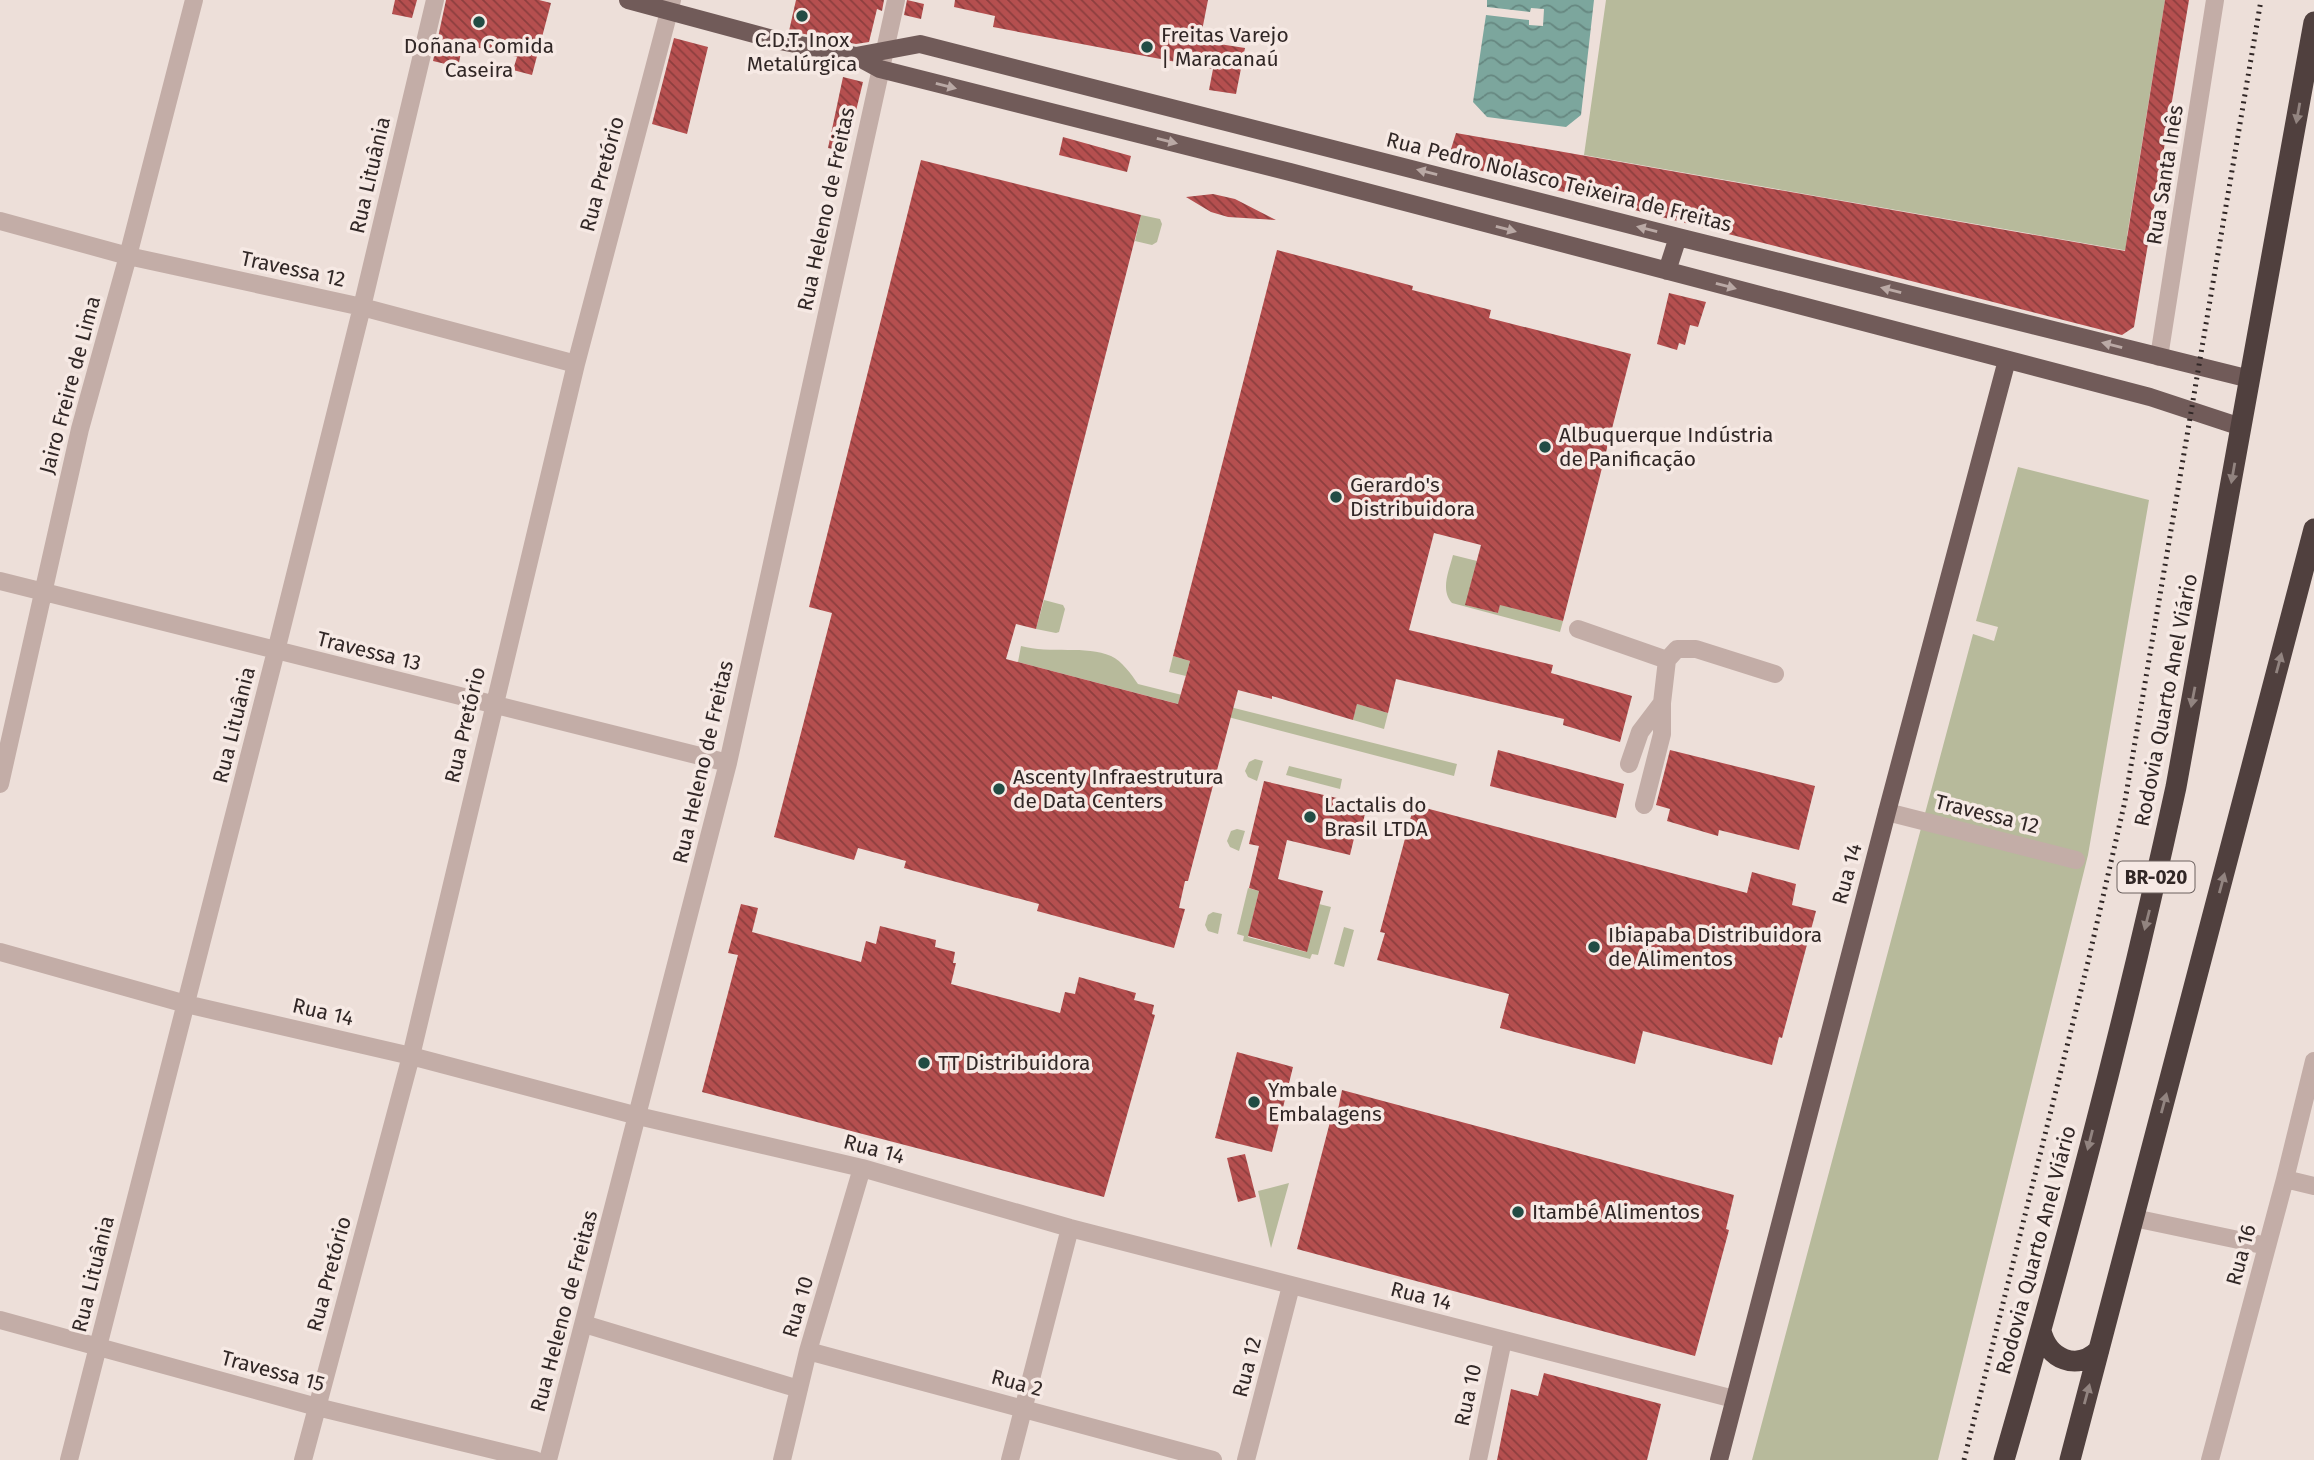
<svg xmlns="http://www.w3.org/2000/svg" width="2314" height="1460" font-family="'Fira Sans',sans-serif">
  <defs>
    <pattern id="water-waves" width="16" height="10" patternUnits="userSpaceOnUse" patternTransform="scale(1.75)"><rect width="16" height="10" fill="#7ca69d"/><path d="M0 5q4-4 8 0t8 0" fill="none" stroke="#668780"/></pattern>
    <pattern id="building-back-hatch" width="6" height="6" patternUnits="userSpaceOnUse" patternTransform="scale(1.75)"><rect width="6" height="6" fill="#b54f4f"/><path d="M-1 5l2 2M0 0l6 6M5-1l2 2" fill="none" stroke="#8c3e3e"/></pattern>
  </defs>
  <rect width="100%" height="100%" fill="#eddfd9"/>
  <path fill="#b7ba9b" d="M1606 0H2165L2127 236 2148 241 2146 254 1584 155Z
    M1141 215 1160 219 1162 224 1157 242 1152 245 1135 241Z
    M2018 467 2149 500 2088 855 1938 1460H1752L1973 634 1994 641 1998 627 1976 621Z
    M1453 555 1477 561 1466 605 1498 613 1510 565 1534 571 1524 611 1563 621 1560 632 1452 603C1440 590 1449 571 1453 555Z
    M1044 600 1063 605 1065 609 1059 632 1056 633 1036 629Z
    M1021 646C1050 654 1086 645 1111 656 1122 661 1131 674 1138 684L1457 764 1454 776 1018 662Z
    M1173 656 1190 661 1186 676 1169 672Z
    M1357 704 1388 713 1384 729 1353 720Z
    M1255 759 1263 761 1257 781 1248 777 1245 771 1249 762Z
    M1289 766 1342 779 1340 789 1286 775Z
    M1237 829 1245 831 1239 851 1230 847 1227 841 1231 831Z
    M1248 888 1259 891 1248 937 1306 952 1319 904 1331 907 1318 955 1312 954 1310 959 1243 941 1244 936 1237 934Z
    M1213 912 1222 914 1218 934 1208 931 1205 925 1208 915Z
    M1344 927 1354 930 1344 967 1334 964Z
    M1289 1183 1271 1248 1258 1191Z"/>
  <path fill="url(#water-waves)" d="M1487 0H1594L1581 115 1566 127 1487 117 1473 102 1486 15 1529 20V25L1543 26 1544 9 1531 8 1530 12 1487 7Z"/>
  <path fill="url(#building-back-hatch)" d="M395 0H417L412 18 392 14Z
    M446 0H539L551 3 532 75 513 70 517 57 463 44 458 67 433 61Z
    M796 0H884L882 11 877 9 869 42 856 44 789 31Z
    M907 0 924 4 921 19 904 15Z
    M955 0H1208L1200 41 1245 48 1236 94 1209 90 1213 69 993 27 995 16 954 7Z
    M2165 0H2189L2134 327 2122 335 1447 162 1456 133 2125 251Z
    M674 38 708 47 687 134 652 124Z
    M843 77 863 82 846 152 828 148Z
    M1063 137 1131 156 1127 172 1059 155Z
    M921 160 1141 215 1036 629 1016 624 1006 659 1178 704 1190 661 1173 656 1277 250 1413 286 1412 290 1491 310 1489 318 1631 354 1563 621 1500 605 1498 613 1465 605 1481 545 1434 533 1409 630 1553 665 1551 673 1632 696 1620 742 1563 725 1564 719 1396 679 1388 713 1357 704 1353 720 1272 696V699L1238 690 1188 881H1185L1179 908 1185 909 1174 948 1037 911 1039 904 904 868 906 861 858 848 854 860 774 837 832 613 809 607Z
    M1213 194 1235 199 1276 220 1228 217 1211 212 1186 197Z
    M1669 293 1706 302 1698 327 1690 325 1685 345 1679 343 1677 350 1657 344Z
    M1498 750 1624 784 1616 818 1490 786Z
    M1670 750 1815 786 1799 850 1719 830 1718 836 1667 821 1670 809 1656 805Z
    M1264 781 1367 805 1361 831 1356 830 1350 855 1287 840 1278 879 1323 891 1307 952 1248 936 1259 891 1249 888 1259 846 1249 844Z
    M1414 805 1747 893 1752 872 1796 884 1792 905 1816 911 1782 1038 1779 1037 1772 1065 1643 1031 1635 1064 1500 1028 1509 994 1377 960 1385 933 1380 932Z
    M741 904 758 908 752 932 861 962 866 941 876 944 880 926 936 940 935 947 955 952 953 963H956L951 984 1060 1013 1065 992 1075 994 1079 977 1136 993 1134 1000 1154 1005 1152 1014 1155 1015 1104 1197 702 1092 738 955 728 953Z
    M1237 1052 1293 1067 1272 1152 1215 1138Z
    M1342 1090 1734 1195 1726 1229 1729 1230 1695 1356 1297 1249 1330 1122 1335 1124Z
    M1245 1154 1256 1197 1238 1202 1227 1158Z
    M1544 1373 1661 1404 1647 1460H1497L1511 1389 1538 1396Z"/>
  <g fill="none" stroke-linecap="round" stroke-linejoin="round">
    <path stroke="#c3ada7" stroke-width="18" d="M0 221 128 256 362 307 576 364
      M2159 357 2215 0
      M0 581 728 763
      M1578 629 1667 660 1677 649H1696L1775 674
      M1629 764 1640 732 1662 703
      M0 784 80 429 128 256 194 0
      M1644 805 1662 734V703L1667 660
      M1887 812 2076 860
      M0 952 186 1004 411 1056 638 1116 862 1168 1070 1228 1734 1399
      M2285 1179 2314 1186
      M2134 1218 2267 1246
      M0 1320 317 1407 535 1460
      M584 1324 799 1389
      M808 1351 1213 1460
      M69 1460 276 651 362 307 435 0
      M303 1460 411 1056 576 364 672 0
      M548 1460 728 763 896 0
      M782 1460 808 1351 862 1168
      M1010 1460 1070 1228
      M1246 1460 1291 1286
      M1478 1460 1503 1340
      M2210 1460 2285 1179 2314 1061"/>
    <path stroke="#715b59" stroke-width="18" d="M628 0 780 41 856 56 880 69 1290 172 2150 397 2241 427
      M856 56 920 44 1678 237 2250 379
      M1667 271 1678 237
      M1719 1460 1887 812 2007 360"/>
    <path stroke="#50403e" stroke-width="21" d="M2041 1331C2048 1359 2077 1372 2099 1350
      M2004 1460C2068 1238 2127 1013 2176 787L2314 22
      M2070 1460 2314 529"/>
    <path stroke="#312726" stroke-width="5" stroke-dasharray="2 5" stroke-linecap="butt" d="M1964 1460 2088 962 2125 801 2261 0"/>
  </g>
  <defs><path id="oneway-solid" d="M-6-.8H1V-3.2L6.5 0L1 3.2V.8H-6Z" transform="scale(1.75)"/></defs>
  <g fill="#baa9a5">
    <use href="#oneway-solid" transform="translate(946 86) rotate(14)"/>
    <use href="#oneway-solid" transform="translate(1167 141) rotate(14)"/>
    <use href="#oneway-solid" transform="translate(1427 172) rotate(-166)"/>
    <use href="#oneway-solid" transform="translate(1506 229) rotate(15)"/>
    <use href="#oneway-solid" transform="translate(1647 229) rotate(-166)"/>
    <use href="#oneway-solid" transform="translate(1726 286) rotate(15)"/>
    <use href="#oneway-solid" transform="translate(1891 290) rotate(-166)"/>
    <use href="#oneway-solid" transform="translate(2112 345) rotate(-166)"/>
  </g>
  <g fill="#928480">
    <use href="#oneway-solid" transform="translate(2298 113) rotate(100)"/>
    <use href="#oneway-solid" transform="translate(2233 473) rotate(100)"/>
    <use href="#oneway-solid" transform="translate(2279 663) rotate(-75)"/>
    <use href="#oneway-solid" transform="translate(2193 697) rotate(101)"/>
    <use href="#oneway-solid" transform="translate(2222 883) rotate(-75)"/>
    <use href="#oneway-solid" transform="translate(2147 920) rotate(104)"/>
    <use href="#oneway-solid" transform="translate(2164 1103) rotate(-75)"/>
    <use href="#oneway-solid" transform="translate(2090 1140) rotate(104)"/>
    <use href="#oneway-solid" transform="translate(2087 1394) rotate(-75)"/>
  </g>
  <g fill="#224c44" stroke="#f6e9e4" stroke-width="2.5">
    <circle cx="802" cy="16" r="7"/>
    <circle cx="479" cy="22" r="7"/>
    <circle cx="1147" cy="47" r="7"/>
    <circle cx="1545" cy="447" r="7"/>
    <circle cx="1336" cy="497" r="7"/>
    <circle cx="999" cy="789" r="7"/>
    <circle cx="1310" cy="817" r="7"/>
    <circle cx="1594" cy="947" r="7"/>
    <circle cx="924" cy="1063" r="7"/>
    <circle cx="1254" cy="1102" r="7"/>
    <circle cx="1518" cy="1212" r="7"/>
  </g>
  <g text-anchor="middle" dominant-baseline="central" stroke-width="7" stroke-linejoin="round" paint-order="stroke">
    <rect fill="#f6e9e4" stroke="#6c615f" stroke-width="2" x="2117.5" y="861.5" width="77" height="31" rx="5"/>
    <g font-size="19" font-weight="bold" fill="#312726">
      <text x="2156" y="877">BR-020</text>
    </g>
    <g font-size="21" fill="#312726" stroke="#f6e9e4" text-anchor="start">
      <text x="1161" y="35">Freitas Varejo<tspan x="1161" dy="24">| Maracanaú</tspan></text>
      <text x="802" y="40" text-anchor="middle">C.D.T. Inox<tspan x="802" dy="24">Metalúrgica</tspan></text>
      <text x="479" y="46" text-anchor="middle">Doñana Comida<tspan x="479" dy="24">Caseira</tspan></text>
      <text x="1559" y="435">Albuquerque Indústria<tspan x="1559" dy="24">de Panificação</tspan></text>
      <text x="1350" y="485">Gerardo's<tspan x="1350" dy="24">Distribuidora</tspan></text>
      <text x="1013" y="777">Ascenty Infraestrutura<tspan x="1013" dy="24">de Data Centers</tspan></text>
      <text x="1324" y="805">Lactalis do<tspan x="1324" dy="24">Brasil LTDA</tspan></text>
      <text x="1608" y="935">Ibiapaba Distribuidora<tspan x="1608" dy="24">de Alimentos</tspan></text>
      <text x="938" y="1063">TT Distribuidora</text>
      <text x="1268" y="1090">Ymbale<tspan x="1268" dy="24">Embalagens</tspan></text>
      <text x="1532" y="1212">Itambé Alimentos</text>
    </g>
    <g font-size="21" fill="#312726" stroke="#f6e9e4">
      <text transform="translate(602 174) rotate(-75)">Rua Pretório</text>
      <text transform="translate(370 175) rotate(-77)">Rua Lituânia</text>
      <text transform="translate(2165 175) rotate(-81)">Rua Santa Inês</text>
      <text transform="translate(1559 182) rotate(14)">Rua Pedro Nolasco Teixeira de Freitas</text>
      <text transform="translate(826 209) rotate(-78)">Rua Heleno de Freitas</text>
      <text transform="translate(293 269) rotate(12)">Travessa 12</text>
      <text transform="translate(70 385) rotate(-75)">Jairo Freire de Lima</text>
      <text transform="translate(369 651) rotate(14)">Travessa 13</text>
      <text transform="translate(2166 700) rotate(-79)">Rodovia Quarto Anel Viário</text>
      <text transform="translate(234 725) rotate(-76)">Rua Lituânia</text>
      <text transform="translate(465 725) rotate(-77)">Rua Pretório</text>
      <text transform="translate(703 762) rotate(-77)">Rua Heleno de Freitas</text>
      <text transform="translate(1987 814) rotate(14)">Travessa 12</text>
      <text transform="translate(1847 874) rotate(-75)">Rua 14</text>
      <text transform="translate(323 1012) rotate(13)">Rua 14</text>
      <text transform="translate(874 1149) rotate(15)">Rua 14</text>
      <text transform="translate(2036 1250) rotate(-75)">Rodovia Quarto Anel Viário</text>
      <text transform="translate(2241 1255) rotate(-75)">Rua 16</text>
      <text transform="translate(93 1274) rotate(-76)">Rua Lituânia</text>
      <text transform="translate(329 1274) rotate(-75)">Rua Pretório</text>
      <text transform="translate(1421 1296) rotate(14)">Rua 14</text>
      <text transform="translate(798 1307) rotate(-74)">Rua 10</text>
      <text transform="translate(564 1311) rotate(-75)">Rua Heleno de Freitas</text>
      <text transform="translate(1247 1367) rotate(-76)">Rua 12</text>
      <text transform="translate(273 1371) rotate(15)">Travessa 15</text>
      <text transform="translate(1017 1383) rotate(15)">Rua 2</text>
      <text transform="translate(1468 1395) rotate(-78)">Rua 10</text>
    </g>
  </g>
</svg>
